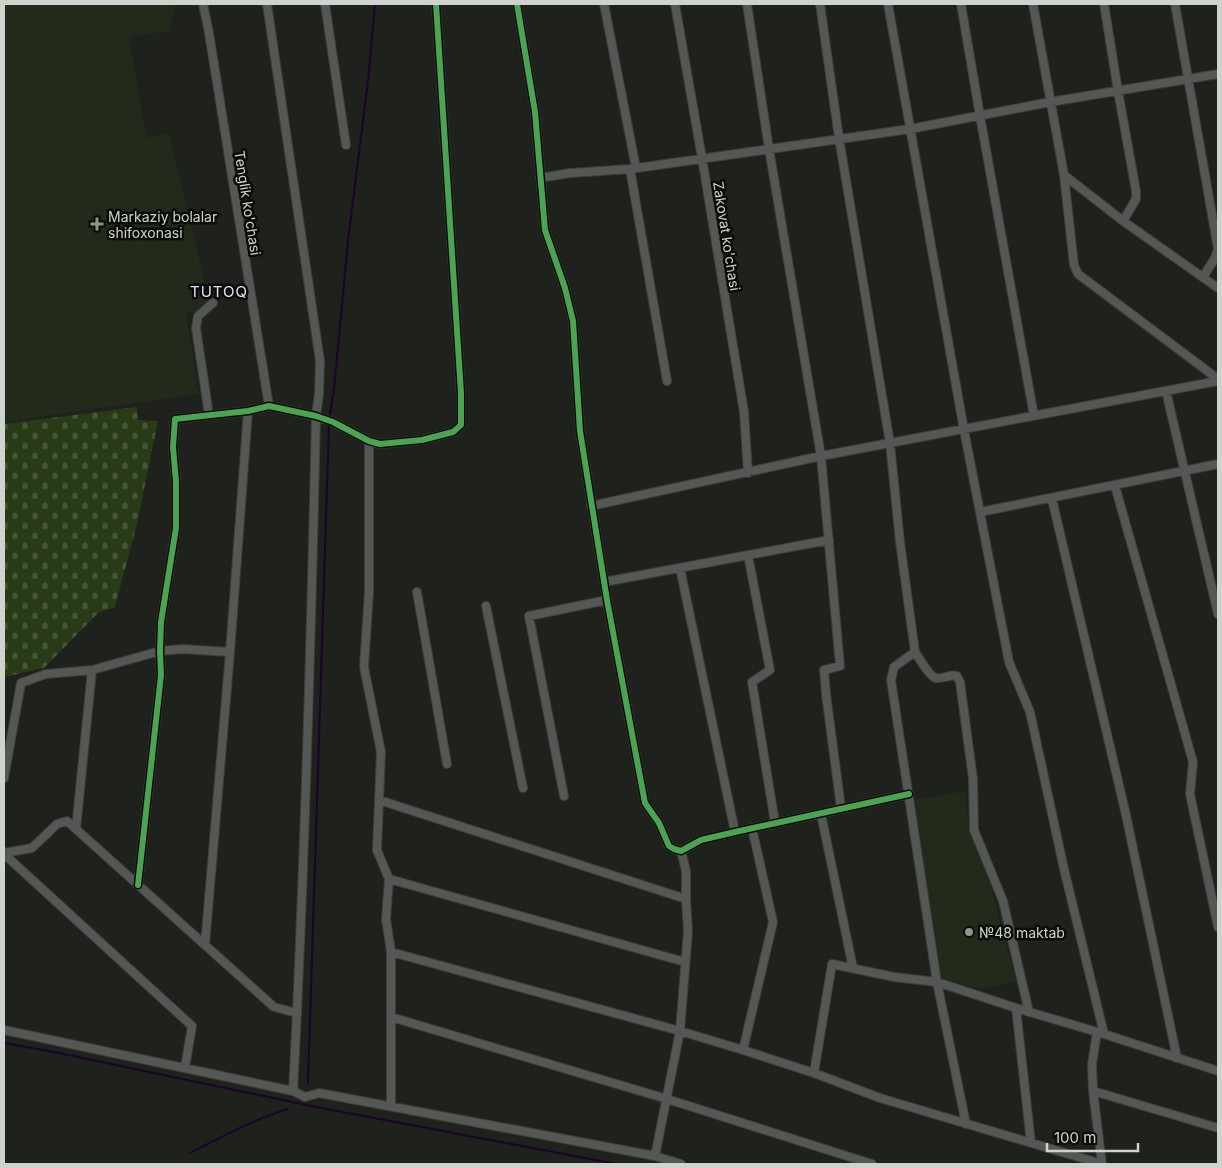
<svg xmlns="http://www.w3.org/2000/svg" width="1222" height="1168" font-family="Inter,sans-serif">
  <defs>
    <pattern id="cemetery-stones" width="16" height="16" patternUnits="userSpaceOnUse" patternTransform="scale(1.25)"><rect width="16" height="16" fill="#293a17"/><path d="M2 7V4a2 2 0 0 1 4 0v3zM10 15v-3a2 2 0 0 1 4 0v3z" fill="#475638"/></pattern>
  </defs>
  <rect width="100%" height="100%" fill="#1e211c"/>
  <path fill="#222a1c" d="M4 4H176L169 31 129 37 146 138 169 132 211 309 186 313 199 394 4 422Z
    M966 791 968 827 991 886 1016 981 982 989 942 978 914 800Z"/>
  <path fill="url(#cemetery-stones)" d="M137 407 138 420 158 421 137 524 115 607 98 613 44 668 4 677V424Z"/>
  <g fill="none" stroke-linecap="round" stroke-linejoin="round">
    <path stroke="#1a032f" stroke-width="2" d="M329 419 334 389 348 241 368 81 375 4
      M4 1043 54 1052 316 1107 617 1164
      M308 1083 329 424
      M190 1153C222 1137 254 1119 288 1109"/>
    <g stroke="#3c3e3a" stroke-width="10">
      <path id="minor" d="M203 4 209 33 269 406
        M267 4 320 361 319 394 316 416C311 641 305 866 293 1091
        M325 4 346 145
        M517 4 535 112 545 230 565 288 573 321 580 431 607 600 645 803 659 823 669 846 674 849 681 851 701 840 735 832 909 794
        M604 4 636 168
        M675 4 702 158 744 412 748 473
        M747 4 769 149 821 456 840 666 824 670 826 694 841 808
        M820 4 839 138 890 443 900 542 915 652C919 658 930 677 936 678 944 679 950 674 957 676L960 682 973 779 974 830 1003 901 1029 1012
        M888 4 964 430 1009 662 1030 712 1064 869 1104 1034
        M961 4 980 116 1034 416
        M1033 4 1064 175 1074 265 1078 274 1218 379
        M1104 4 1118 91 1136 191V199L1123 221
        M1175 4 1218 249 1215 258 1203 277
        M630 169 667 381
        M1064 175 1123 221 1218 288
        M540 178 570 173 630 169 910 129 1050 102 1218 74
        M1166 391 1218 614
        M209 415 196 328 198 316 213 303
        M369 441V592L364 667 381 752 377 850 389 879 386 919 391 952V1106
        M1115 486 1193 762 1190 794 1218 927
        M1052 499 1126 815 1177 1058
        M591 506 821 456 1218 381
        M980 512 1218 464
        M748 555 770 670 752 682 775 823
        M680 568 735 832
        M604 582 829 540
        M417 592 447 764
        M486 606 523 788
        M915 652 894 667 891 680 937 982 966 1124
        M4 778 21 683 46 674 92 670 160 651 182 649 230 652
        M564 796 529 616 607 600
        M379 800 686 899
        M821 814 853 968
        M76 829 92 670
        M4 853 32 848 57 824 67 821 274 1007 297 1013
        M4 854 192 1026 185 1068
        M389 879 685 962
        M138 885 161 675 160 651 161 622 176 528V482L173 447 175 419 248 411 269 406 316 416 333 422 369 441 380 444 422 440 453 432 461 425V393L436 4
        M205 945 230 652 248 411
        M391 952 680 1031 743 1050 814 1073 880 1098 1102 1164
        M1016 1008 1031 1143
        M391 1017 667 1099 872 1164
        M4 1030 293 1091 305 1097 319 1093 655 1156 681 1164
        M1097 1032 1092 1064 1093 1091 1102 1164
        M743 1050 773 922 752 828
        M814 1073 832 964 894 977 937 982 1016 1008 1104 1034 1218 1071
        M1093 1091 1218 1128
        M655 1156 680 1031 688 931 686 899V871L681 851"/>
    </g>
    <use href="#minor" stroke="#555754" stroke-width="8"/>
    <g stroke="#0a0c08" stroke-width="9">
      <path id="cycleway" d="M517 4 535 112 545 230 565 288 573 321 580 431 607 600 645 803 659 823 669 846 674 849 681 851 701 840 735 832 909 794
        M138 885 161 675 160 651 161 622 176 528V482L173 447 175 419 248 411 269 406 316 416 333 422 369 441 380 444 422 440 453 432 461 425V393L436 4"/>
    </g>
    <use href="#cycleway" stroke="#4ca352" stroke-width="6"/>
  </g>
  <g fill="#91958f" stroke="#0a0c08" stroke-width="2">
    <path d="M94.5 216.5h5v5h5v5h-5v5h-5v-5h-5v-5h5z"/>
    <circle cx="969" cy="932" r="5"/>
  </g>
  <g text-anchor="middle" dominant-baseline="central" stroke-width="5" stroke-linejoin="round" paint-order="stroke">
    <g font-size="14" fill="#cfd3cd" stroke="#0a0c08">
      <text transform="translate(248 203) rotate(81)">Tenglik ko'chasi</text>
      <text transform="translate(727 236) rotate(81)">Zakovat ko'chasi</text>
    </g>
    <g font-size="14" fill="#cfd3cd" stroke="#0a0c08" text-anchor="start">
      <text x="108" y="216">Markaziy bolalar<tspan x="108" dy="16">shifoxonasi</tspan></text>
      <text x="979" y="932">№48 maktab</text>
    </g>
    <g font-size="15" letter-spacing="1" fill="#e8ddf9" stroke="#0a0c08">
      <text x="219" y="291">TUTOQ</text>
    </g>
  </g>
  <rect width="1222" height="1168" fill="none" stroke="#cfd3cd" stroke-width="10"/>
  <path d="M1047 1143v8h91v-8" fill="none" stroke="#cfd3cd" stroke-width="2.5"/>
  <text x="1054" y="1143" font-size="15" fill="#cfd3cd" stroke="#0a0c08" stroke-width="4" paint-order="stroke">100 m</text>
</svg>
